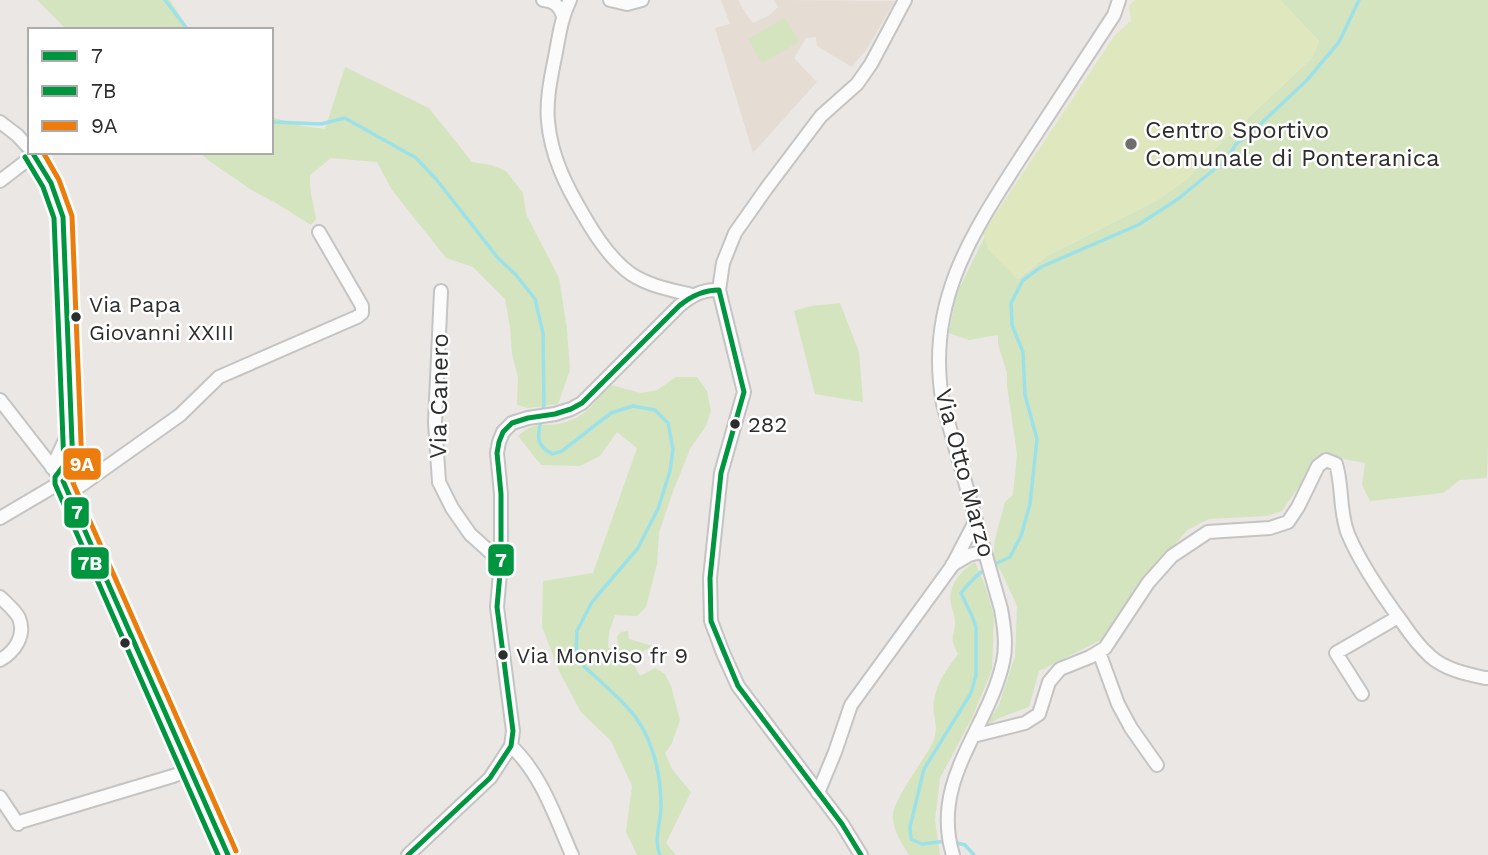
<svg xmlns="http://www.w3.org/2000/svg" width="1488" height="855" font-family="'Work Sans',sans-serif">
  <rect width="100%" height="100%" fill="#ebe7e4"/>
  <path fill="#e5dcd3" d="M721 0H738L746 14 753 23 768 16 778 7 774 0 895 1 866 50 852 67 817 46 816 37 806 38 794 58 817 82 753 153 715 28 730 24Z"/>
  <path fill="#d4e4bf" d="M37 0H170L189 30H67Z
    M1280 0H1488V447L1487 478 1460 480 1443 493 1370 501 1362 485 1365 463 1338 458 1323 452 1282 511 1267 516 1209 519 1187 530 1127 602 1109 636 1039 671 1029 707 999 718 985 726 999 705 1015 656 1017 606 1002 573 993 561 995 539 1005 502 1013 495 1017 454 1007 386V373L998 344V335L969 340 949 333 956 295 985 236 989 249 1018 279 1047 256 1156 201 1189 178 1204 159 1312 58 1319 41Z
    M785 18 799 42 762 63 748 39Z
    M345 67 429 108 472 162 491 165 506 171 523 193 526 214 559 278 567 329 570 370 558 404 528 408 517 405 518 378 512 354 510 327 505 299 473 267 446 258 392 190 377 162 331 158 310 175C309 191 314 204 316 219L311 225 276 203 253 191 212 163 199 152H271V117L303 126 325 129Z
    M840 303 859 352 863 402 815 394 794 311 811 306Z
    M676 377H697L707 391 711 411 706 426 690 449 672 494 659 533 657 564 646 607 637 616 615 615 609 632 608 648 619 647 617 637 621 632 628 631 629 639 653 646 634 656 635 667 640 676 655 668 665 674 671 686 680 720 672 743 665 753 672 769 691 792 666 843 676 855H637L626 832 632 786 611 741 581 712 561 675 542 627 543 581 593 573 637 448 617 432 600 456 580 466 541 465 518 436C538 418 546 429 566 422 588 414 596 403 607 384L641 393 657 390Z
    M975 562 986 588 994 616 992 670 972 718 940 778 935 820 940 855H909C902 844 892 829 893 815 894 799 923 761 932 744 941 726 931 716 934 701 936 683 948 668 958 654 948 635 955 639 955 621 955 615 952 610 951 604 947 587 961 570 975 562Z"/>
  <path fill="#dfe7be" d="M1135 0H1280L1319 41 1312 58 1204 159 1189 178 1156 201 1047 256 1017 279 988 249 983 233 1115 35 1131 21 1129 6Z"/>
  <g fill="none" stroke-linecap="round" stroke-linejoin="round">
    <path stroke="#9de1e8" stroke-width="3.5" d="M165 0 188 30
      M271 121 274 122 321 124 345 118 416 158 436 179 498 258 516 275 535 299 543 333 544 405 542 413
      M541 420C537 437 536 445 552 454L562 451 611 413 633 406 655 410 668 423 673 449 670 471 658 509 638 548 592 602 577 631 576 659C593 675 611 690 627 707 652 733 661 772 661 807 661 823 653 839 660 855
      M947 841 922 844 911 839 910 827 924 769 971 693 976 675V627L972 616 961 593C978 572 985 568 1010 557L1021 536 1030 504 1037 439 1025 395 1023 352 1012 325 1011 303 1023 280 1041 267 1138 225 1178 199 1227 159 1236 144 1250 134 1307 80 1339 42 1359 0
      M954 842 965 845 974 855"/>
    <g stroke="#c5c4c4" stroke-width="16">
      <path id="minor" d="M543 0C554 1 559 5 563 16
        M570 0C561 18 559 37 555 57 551 77 546 100 548 121 551 156 566 186 584 216 596 237 611 260 631 274 649 286 672 290 692 295
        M610 0 627 4 642 0
        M0 122 17 135 30 149
        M0 181 34 155
        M441 291 435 422 439 482 452 508 470 534 501 562
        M0 400 63 481 228 855
        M52 468 70 429
        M68 491 80 486 180 415 219 377 357 317 362 313V306L319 232
        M0 518 63 481 69 475 73 467 63 217C56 192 48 173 32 152
        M952 565 969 555 985 551
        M0 597C6 603 15 610 19 618 26 635 15 652 0 660
        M1099 652 1118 704 1131 728 1157 765
        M1362 694 1336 653 1398 617
        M973 736 1025 723 1039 714 1049 682 1060 669 1090 657 1105 648 1148 583 1172 556 1208 532 1270 528 1288 522 1298 507 1318 466 1326 460 1336 464C1343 487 1339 511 1348 534 1361 565 1382 595 1402 622 1410 634 1419 646 1430 656 1444 669 1466 674 1485 678H1488
        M511 746C542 775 555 817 572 855
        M818 793 835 752 851 705 952 566 976 520
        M0 797 18 824
        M23 821 173 776 191 769
        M408 855 490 778 511 746 513 731 497 607 501 562V494L497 453 499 442 503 432 512 423 528 418 555 414 571 409 582 403 679 306C691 296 702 289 719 290
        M861 855 842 824 738 686 723 653 711 621 710 578 721 473 744 392 719 290 723 263 735 233 766 189 821 116 857 84 871 64 905 0
        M953 855C930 780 988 730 1003 662 1007 645 1004 626 1001 609L943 404C924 301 974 230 1027 148 1056 103 1085 59 1114 15L1119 0"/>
    </g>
    <use href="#minor" stroke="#fcfbfb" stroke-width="12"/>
    <g stroke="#fff" stroke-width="10">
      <path id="bus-1" d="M32 152 51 183 63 217 73 467 69 475 63 481 228 855
        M408 855 490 778 511 746 513 731 497 607 501 562V494L497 453 499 442 503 432 512 423 528 418 555 414 571 409 582 403 679 306C691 296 703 290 719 290L744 392 721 473 710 578 711 621 738 686 842 824 861 855"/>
    </g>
    <g stroke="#fff" stroke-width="10">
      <path id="bus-2" d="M25 157 43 187 54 218 64 465 55 477V484L218 855"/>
    </g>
    <g stroke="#fff" stroke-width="10">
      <path id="bus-3" d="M43 152 59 180 72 216 82 467 73 483 236 851"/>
    </g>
    <use href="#bus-1" stroke="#00963f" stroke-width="5"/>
    <use href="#bus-2" stroke="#00963f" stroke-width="5"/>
    <use href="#bus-3" stroke="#ec7c0c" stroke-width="5"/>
  </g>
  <circle fill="#706e6d" stroke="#fff" stroke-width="2.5" cx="1131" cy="144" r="7"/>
  <g fill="#2d2d2d" stroke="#fff" stroke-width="2.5">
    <circle cx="76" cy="317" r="6"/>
    <circle cx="735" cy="424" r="6"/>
    <circle cx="125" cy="643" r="6"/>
    <circle cx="503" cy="655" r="6"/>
  </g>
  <g text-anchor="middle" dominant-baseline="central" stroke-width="5" stroke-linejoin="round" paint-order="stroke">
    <g font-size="22" fill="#2d2d2d" stroke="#fff" text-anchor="start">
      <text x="89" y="304">Via Papa<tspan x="89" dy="28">Giovanni XXIII</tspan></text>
      <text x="748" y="424">282</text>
      <text x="516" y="655">Via Monviso fr 9</text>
    </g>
    <g font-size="24" fill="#2d2d2d" stroke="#fff" text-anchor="start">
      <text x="1145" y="130">Centro Sportivo<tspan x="1145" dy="28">Comunale di Ponteranica</tspan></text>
    </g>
    <g font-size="24" fill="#2d2d2d" stroke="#fff">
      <text transform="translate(439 396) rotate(-89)">Via Canero</text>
      <text transform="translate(965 473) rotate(75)">Via Otto Marzo</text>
    </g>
  </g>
  <g stroke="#fff" stroke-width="2.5">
    <rect x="62" y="447" width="40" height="34" rx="7" fill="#ec7c0c"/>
    <rect x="63" y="496" width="27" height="33" rx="7" fill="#00963f"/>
    <rect x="487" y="543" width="28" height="34" rx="7" fill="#00963f"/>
    <rect x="70" y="546" width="40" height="34" rx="7" fill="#00963f"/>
  </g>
  <g font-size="19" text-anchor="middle" font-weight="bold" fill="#fff">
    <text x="82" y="471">9A</text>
    <text x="77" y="519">7</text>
    <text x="501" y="567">7</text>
    <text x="90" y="570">7B</text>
  </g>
  <rect x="28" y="28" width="245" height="126" fill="#ffffff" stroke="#ababab" stroke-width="2"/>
  <rect x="42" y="51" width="35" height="10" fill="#00963f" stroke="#ababab" stroke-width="2"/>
  <text x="91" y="63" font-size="21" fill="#2d2d2d">7</text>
  <rect x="42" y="86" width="35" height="10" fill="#00963f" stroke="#ababab" stroke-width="2"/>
  <text x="91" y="98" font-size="21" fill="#2d2d2d">7B</text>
  <rect x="42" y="121" width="35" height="10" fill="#ec7c0c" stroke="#ababab" stroke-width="2"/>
  <text x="91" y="133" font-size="21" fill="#2d2d2d">9A</text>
</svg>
